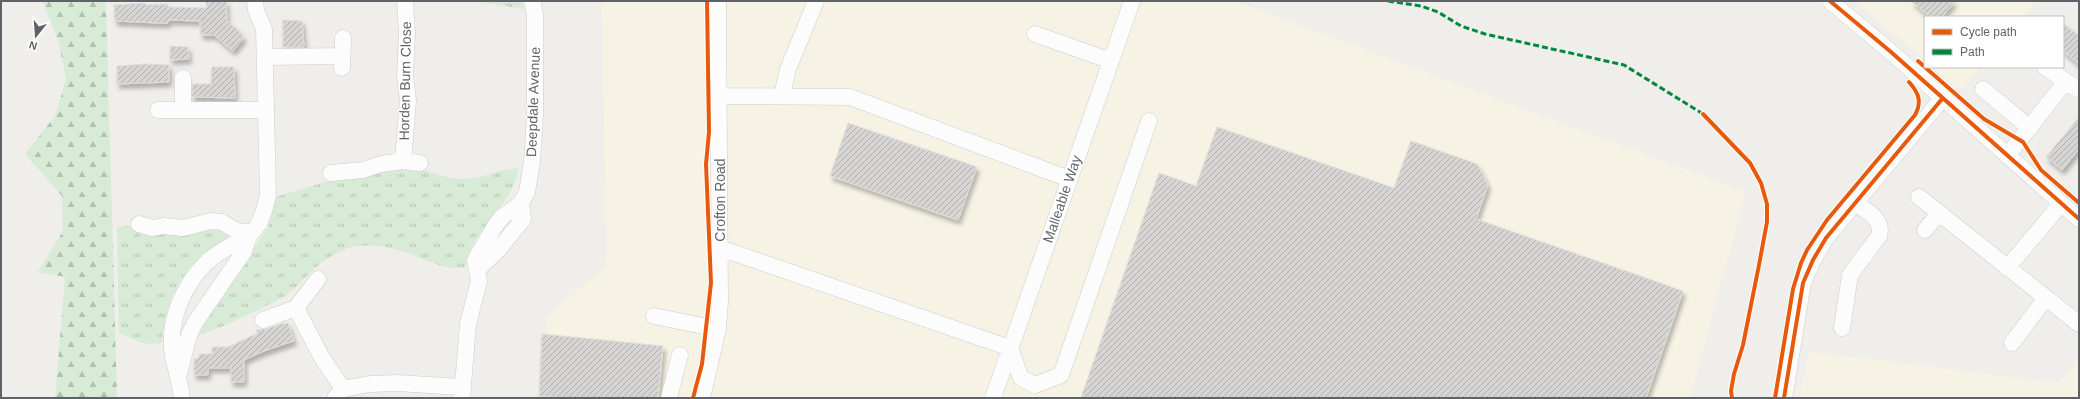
<svg xmlns="http://www.w3.org/2000/svg" width="2080" height="399" font-family="Helvetica,sans-serif">
  <defs>
    <pattern id="grass-tufts" width="24" height="20" patternUnits="userSpaceOnUse"><rect width="24" height="20" fill="#d8ebd6"/><path d="M3 7l-1-3M5 7V3M7 7l1-3M15 17l-1-3M17 17v-4M19 17l1-3" fill="none" stroke="#b2c2b1"/></pattern>
    <pattern id="forest-firs" width="22" height="20" patternUnits="userSpaceOnUse"><rect width="22" height="20" fill="#d8ebd6"/><path d="M5 1l3.5 6h-7zM16 11l3.5 6h-7z" fill="#b2c2b1"/></pattern>
    <pattern id="building-hatch" width="6" height="6" patternUnits="userSpaceOnUse"><rect width="6" height="6" fill="#d6d5d3"/><path d="M-1 1l2-2M0 6l6-6M5 7l2-2" fill="none" stroke="#b1b0af"/></pattern>
    <filter id="shadow"><feDropShadow dx="2.5" dy="4.5" stdDeviation="2" flood-color="#0004"/></filter>
  </defs>
  <rect width="100%" height="100%" fill="#efeeea"/>
  <path fill="#f7f3e4" d="M602 1H1235L1746 192 1690 398H544L547 317 606 266Z
    M1855 1H2037L2023 17H1925V60Z
    M1933 67H1981L1961 91Z
    M1809 351 2057 383 2079 357V398H1799Z"/>
  <path fill="url(#grass-tufts)" d="M481 1H522L524 9 481 2Z
    M393 168C403 169 414 168 423 170 437 173 448 179 462 179 482 179 500 169 519 168 516 178 513 189 507 197 492 221 471 237 465 267 449 271 430 262 415 256 391 247 363 240 339 252 316 262 304 282 285 296 276 302 203 337 197 335L268 227 275 197 332 180Z
    M130 226 142 234 150 235 215 226 230 235C219 245 206 251 196 261 174 283 165 312 162 342L160 344 142 343 119 333 117 227Z"/>
  <path fill="url(#forest-firs)" d="M42 1H106L117 398H55L65 277 38 272 63 231 62 196 25 154 55 116 66 80 59 43Z"/>
  <path fill="url(#building-hatch)" stroke="#deddd9" filter="url(#shadow)" d="M206 1H226L227 21 238 30 244 38 233 51 214 35H201L200 21 168 20V23H159L115 21 114 5 145 3 146 5 168 4V7L207 8Z
    M1911 1H1955L1942 17H1930Z
    M283 20 302 21 304 47H283Z
    M2063 23 2079 36V64L2063 51Z
    M170 46 188 47 189 59 170 60Z
    M146 64 169 65V82L117 84V66Z
    M212 67H234L235 98 192 97V84H211Z
    M2079 117V149L2062 170 2046 157Z
    M848 123 977 167 958 220 830 176Z
    M1217 127 1394 188 1411 141 1477 164 1488 185 1476 219 1683 291 1646 398H1081L1159 173 1196 186Z
    M284 323V324L288 323 294 341 264 351 244 360V382H231V368H208V375H194V359L199 358V354H210L212 353V347H228L258 333 256 330 266 329Z
    M542 334 663 346 658 398H562L539 396Z"/>
  <g fill="none" stroke-linecap="round" stroke-linejoin="round">
    <g stroke="#cbcccc" stroke-width="17">
      <path id="minor" d="M1830 1 1891 52 2079 219
        M1035 34 1111 61
        M265 57 342 56
        M2045 67 2079 90
        M342 68 343 38
        M1983 89 2030 128
        M719 96 850 97 1069 179
        M782 96 788 69 816 1
        M158 110H266
        M183 110V78
        M2007 156 2066 81
        M403 161 408 101 405 76 407 33 405 1
        M331 173 363 170 381 164 403 161 420 163
        M1919 197 2079 324
        M139 224 153 228 164 226 183 228 211 221 222 222 237 231 252 233
        M1925 230 1939 213
        M720 248 1010 348 1021 378 1035 385 1061 375 1149 121
        M2007 268 2061 204
        M477 270 499 249 523 219 521 203
        M296 308 321 356 343 389
        M654 316 718 329
        M263 320 296 308 318 279
        M1842 328 1850 275 1879 236C1884 219 1867 211 1855 203
        M2012 343 2046 298
        M179 374 189 335 196 321 243 253 249 236 258 225 264 211 268 195 264 29 256 10 255 1
        M182 398C180 383 176 370 173 356 167 322 183 285 208 261 219 251 236 243 249 236
        M335 398 343 389 370 384 397 383 461 387
        M462 398 468 324 479 281 475 260 495 226 502 217 521 203 527 192 532 162 535 114V15L532 1
        M669 398 680 355
        M702 398 718 329 720 302 718 1
        M993 398 1132 1
        M1784 398 1803 283 1813 260 1826 238 1942 99"/>
    </g>
    <use href="#minor" stroke="#fdfcfc" stroke-width="16"/>
    <path stroke="#00873e" stroke-width="3" stroke-dasharray="6 3" stroke-linecap="butt" d="M1388 1 1421 6 1438 12 1461 26 1485 34 1624 65 1703 114"/>
    <g stroke="#fff" stroke-width="6">
      <path id="cycleway" d="M1830 1 1891 52 2079 219
        M1918 61 1984 119 2023 142 2041 170 2079 203
        M1703 114 1750 163 1761 183 1767 204V222L1759 265 1743 345 1734 374 1731 391 1732 398
        M693 398 702 364 711 283 706 164 709 132 707 1
        M1775 398 1793 289 1801 263 1807 250 1827 220 1915 115C1922 102 1919 93 1909 82
        M1784 398 1803 283 1813 260 1826 238 1942 99"/>
    </g>
    <use href="#cycleway" stroke="#e8590c" stroke-width="4"/>
  </g>
  <g text-anchor="middle" dominant-baseline="central" stroke-width="3" stroke-linejoin="round" paint-order="stroke">
    <g font-size="14" fill="#5f6368" stroke="#fff">
      <text transform="translate(405 81) rotate(-89)">Horden Burn Close</text>
      <text transform="translate(533 102) rotate(-88)">Deepdale Avenue</text>
      <text transform="translate(1062 199) rotate(-71)">Malleable Way</text>
      <text transform="translate(720 200) rotate(-90)">Crofton Road</text>
    </g>
  </g>
  <rect width="2080" height="399" fill="none" stroke="#5f6368" stroke-width="4"/>
  <rect x="1924" y="16" width="140" height="52" fill="#ffffff" stroke="#bfc1c3"/>
  <rect x="1932" y="29" width="20" height="6" fill="#e8590c" stroke="#bfc1c3"/>
  <text x="1960" y="36" font-size="12" fill="#5f6368">Cycle path</text>
  <rect x="1932" y="49" width="20" height="6" fill="#00873e" stroke="#bfc1c3"/>
  <text x="1960" y="56" font-size="12" fill="#5f6368">Path</text>
  <g transform="translate(36 36) rotate(197)" stroke="#ffffff" stroke-width="3" paint-order="stroke">
  <path d="M0-3L7 15L0 10L-7 15Z" fill="#5f6368"/>
  <text y="-6" font-size="11" font-weight="bold" text-anchor="middle" fill="#5f6368">N</text>
  </g>
</svg>
